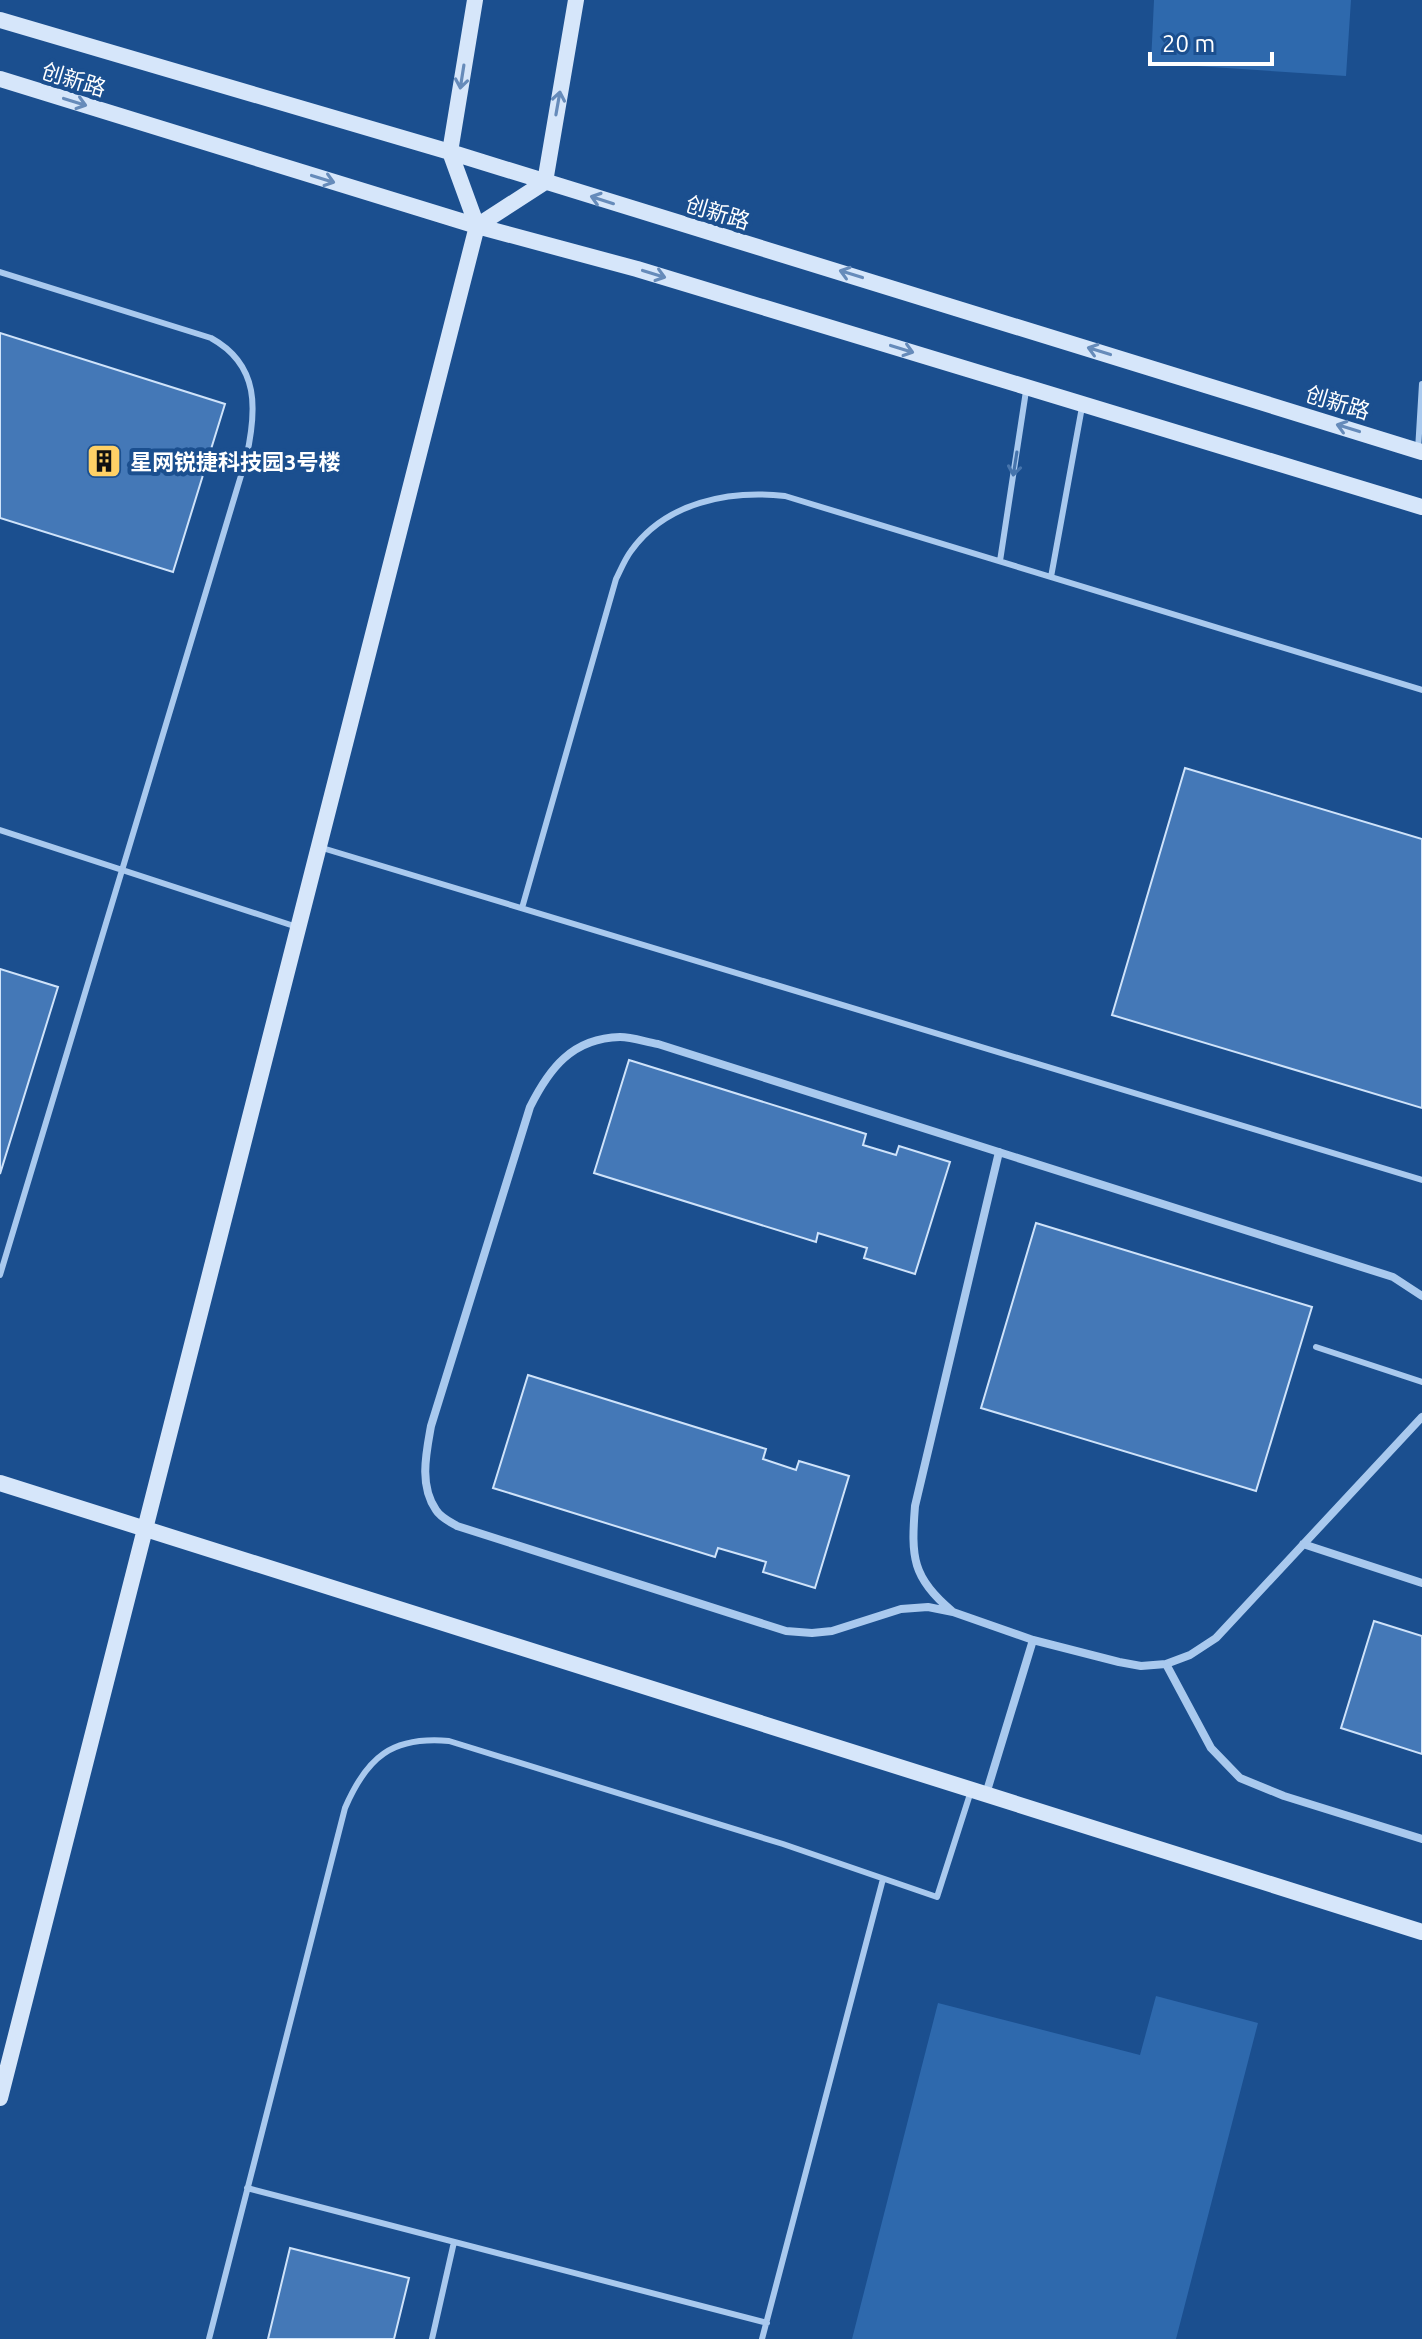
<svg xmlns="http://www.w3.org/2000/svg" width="1422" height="2339" font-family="Ubuntu,'Noto Sans SC',sans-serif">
  <rect width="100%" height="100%" fill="#1b4f8f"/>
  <path fill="#2e69ad" d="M1154 0H1351L1346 76 1151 63Z
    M1156 1996 1258 2023 1176 2339H852L938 2003 1140 2055Z"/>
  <path fill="#4478b7" stroke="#cfe3fa" stroke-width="2" d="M0 333 225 404 173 572 0 518Z
    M1185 768 1422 839V1108L1112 1015Z
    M0 969 58 987 0 1174Z
    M629 1060 866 1134 863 1145 896 1155 899 1146 950 1162 915 1274 864 1258 867 1248 818 1233 816 1242 594 1173Z
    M1036 1223 1312 1307 1256 1491 981 1408Z
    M528 1375 766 1449 763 1459 796 1470 799 1461 849 1476 815 1588 763 1572 766 1562 718 1548 715 1557 493 1488Z
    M1374 1621 1422 1636V1754L1341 1728Z
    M290 2248 409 2278 394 2339H268Z"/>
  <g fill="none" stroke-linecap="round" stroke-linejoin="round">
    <path stroke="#a9c9ee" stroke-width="6" d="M0 272 211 338C260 365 257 410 246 459L0 1275
      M1418 450 1422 384
      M1000 561 1026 391
      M1051 577 1082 407
      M0 830 297 927
      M319 847 1422 1180
      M522 908 616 579C621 569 625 559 631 551 666 502 729 490 785 496L1422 690
      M1316 1347 1422 1382
      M247 2188 767 2323
      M209 2339 345 1808C367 1757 392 1736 449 1741L783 1844 937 1897 971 1791
      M432 2339 454 2242
      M762 2339 883 1879"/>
    <path stroke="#a9c9ee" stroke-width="8" d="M1422 1296 1393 1277 658 1044C646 1042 632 1037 620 1037 572 1038 549 1069 530 1107L431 1426C426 1454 419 1485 436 1510 440 1517 450 1522 457 1526L786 1631 812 1633 832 1631 901 1609 928 1607 953 1612 1033 1640 1119 1662 1141 1666 1166 1664 1190 1655 1216 1638 1422 1417
      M1303 1544 1422 1583
      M952 1611C912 1578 911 1557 915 1506L999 1152
      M1166 1664 1211 1748 1240 1778 1284 1796 1422 1839
      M986 1794 1033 1640"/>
    <path stroke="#d6e6fa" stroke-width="16" d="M475 0 450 152 477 226 545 182 576 0
      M0 20 450 152 1422 452
      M0 79 477 226 637 269 1422 507
      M0 1483 1422 1932
      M0 2098 477 226"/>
  </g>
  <defs><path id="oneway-shaft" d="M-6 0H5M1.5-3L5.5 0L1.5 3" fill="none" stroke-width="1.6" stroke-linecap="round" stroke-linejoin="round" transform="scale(2)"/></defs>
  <g stroke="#668bba">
    <use href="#oneway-shaft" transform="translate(462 77) rotate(99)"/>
    <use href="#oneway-shaft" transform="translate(75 102) rotate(17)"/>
    <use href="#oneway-shaft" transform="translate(558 103) rotate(-80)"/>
    <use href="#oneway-shaft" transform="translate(323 179) rotate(17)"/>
    <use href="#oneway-shaft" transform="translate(602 200) rotate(-162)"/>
    <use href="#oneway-shaft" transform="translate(654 274) rotate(17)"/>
    <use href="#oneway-shaft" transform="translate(851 274) rotate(-163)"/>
    <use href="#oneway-shaft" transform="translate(902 349) rotate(17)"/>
    <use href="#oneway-shaft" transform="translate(1099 351) rotate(-163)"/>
    <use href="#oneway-shaft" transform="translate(1348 428) rotate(-163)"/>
  </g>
  <use stroke="#4674ac" href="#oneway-shaft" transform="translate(1015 464) rotate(99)"/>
  <defs>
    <g id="building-square" transform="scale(1.8)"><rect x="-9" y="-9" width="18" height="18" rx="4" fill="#ffd166" stroke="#1b4f8f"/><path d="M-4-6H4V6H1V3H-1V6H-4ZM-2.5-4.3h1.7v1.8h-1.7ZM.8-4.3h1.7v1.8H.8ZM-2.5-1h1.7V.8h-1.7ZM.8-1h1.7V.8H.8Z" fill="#111"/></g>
  </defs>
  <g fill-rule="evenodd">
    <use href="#building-square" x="104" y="461"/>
  </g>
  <g text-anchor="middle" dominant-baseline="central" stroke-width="8" stroke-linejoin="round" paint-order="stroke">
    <g font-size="22" fill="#fff" stroke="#1b4f8f">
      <text transform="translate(74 79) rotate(17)">创新路</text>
      <text transform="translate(718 212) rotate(17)">创新路</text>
      <text transform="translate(1338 402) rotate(17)">创新路</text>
    </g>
    <g font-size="22" font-weight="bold" fill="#fff" stroke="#1b4f8f" text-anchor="start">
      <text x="130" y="461">星网锐捷科技园3号楼</text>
    </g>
  </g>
  <path d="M1150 52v12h122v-12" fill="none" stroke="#ffffff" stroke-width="4"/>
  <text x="1162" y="52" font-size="24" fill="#ffffff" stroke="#1b4f8f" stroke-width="6" paint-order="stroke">20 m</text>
</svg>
